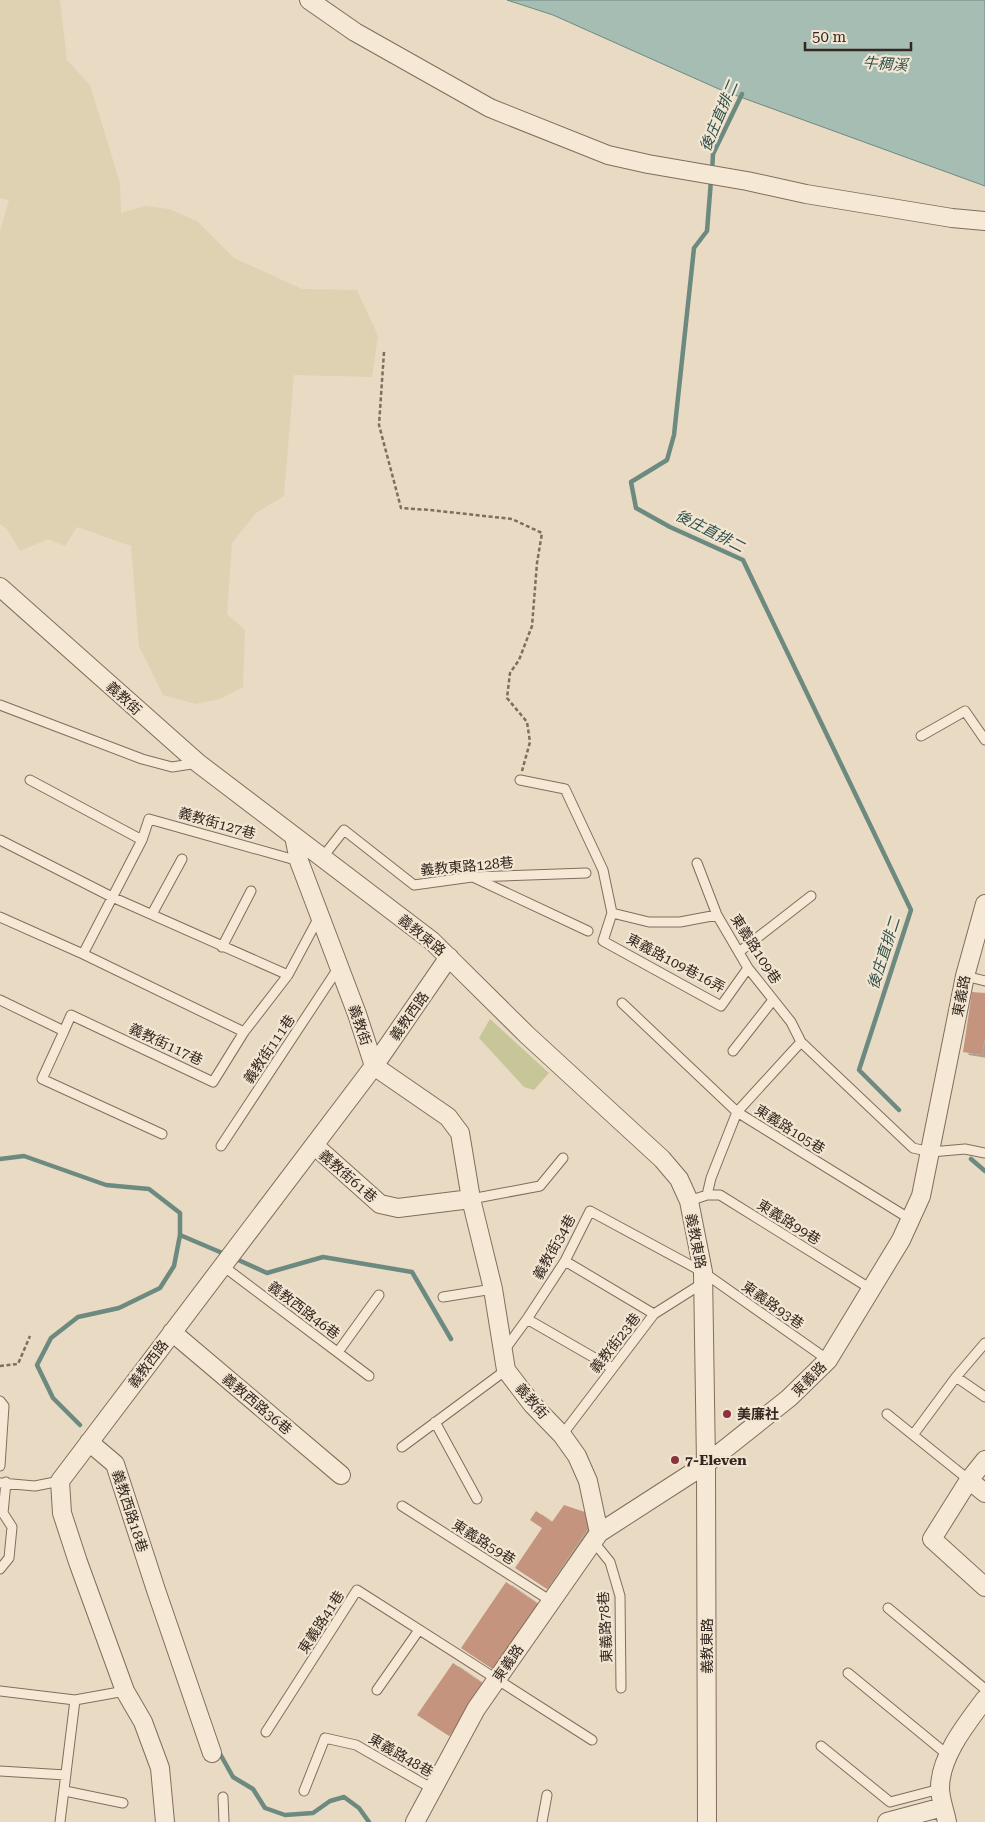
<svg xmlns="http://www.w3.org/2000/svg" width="985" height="1822" font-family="'Roboto Serif','Noto Sans TC',serif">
  <defs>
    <filter id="shadow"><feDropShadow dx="5.5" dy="3" stdDeviation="0" flood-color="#0004"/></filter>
  </defs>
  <rect width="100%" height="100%" fill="#e9dac4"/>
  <path fill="#ded2b2" d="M0 0H60L67 60 90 85 120 183 121 213 145 206 169 209 197 221 234 258 302 289 357 290 378 336 372 377 294 375 284 496 256 513 232 543 227 614 245 630 243 687 220 699 196 704 163 695 139 646 131 546 77 527 65 546 48 539 20 551 7 529 0 524V231L9 200 0 198Z"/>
  <path fill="#c6c699" d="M490 1019 549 1073 534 1090 524 1087 479 1038Z"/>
  <path fill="#a6bdb4" stroke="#6d8a80" d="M507 0H985V186L721 90 553 15Z"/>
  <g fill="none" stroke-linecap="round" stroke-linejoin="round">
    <path stroke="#6d8a80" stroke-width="4.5" d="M712 172 713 154 742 94
      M711 180 707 231 694 248 674 435 667 460 631 482 636 508 670 527 743 560 911 910 859 1070 899 1110
      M0 1159 24 1156 106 1185 149 1189 180 1213V1235L174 1266 160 1288 119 1308 78 1317 51 1338 37 1365 53 1398 80 1425
      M971 1159 985 1171
      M180 1235 227 1255
      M234 1258 267 1273 323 1257 412 1272 451 1339
      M219 1752 233 1777 253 1789 265 1808 285 1815 313 1813 330 1801 344 1797 359 1808 369 1822"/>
  </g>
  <path fill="#c4947e" filter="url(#shadow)" d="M972 992 985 993V1037L982 1055 963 1052Z
    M564 1505 585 1512 591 1524 547 1589 515 1568 542 1528 530 1520 536 1511 552 1522Z
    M506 1582 538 1604 494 1670 461 1648Z
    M453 1663 485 1685 449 1736 417 1715Z"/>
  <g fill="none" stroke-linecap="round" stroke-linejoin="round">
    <g stroke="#826d5c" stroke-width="11">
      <path id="lane" d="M0 705 142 759 172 767 198 763
        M921 736 965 711 985 740
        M30 780 142 840
        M520 780 565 789 603 870 612 913 649 922H680L717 915 748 968 791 1022 801 1042 913 1148 931 1152 965 1149 985 1153
        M0 840 112 897 288 975
        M322 858 344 830 414 885 472 877 586 873
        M697 863 717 915
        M475 878 588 931
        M612 913 603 941 721 1006 748 968
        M152 914 182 859
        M0 917 83 954 142 840 149 819 299 861
        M222 947 251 891
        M739 952 811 896
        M83 954 244 1032 288 975 319 917
        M965 976 985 981
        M0 1000 64 1031 71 1015 213 1082 244 1032
        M622 1003 737 1112 711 1178 707 1195
        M64 1031 42 1079 162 1134
        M801 1042 737 1112 910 1219
        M733 1051 773 1000
        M221 1146 339 967
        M471 1199 540 1186 563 1158
        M689 1201 707 1195H720L871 1289
        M565 1261 654 1314
        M223 1266 369 1376
        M443 1297 493 1289
        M527 1319 612 1368
        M338 1352 379 1295
        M503 1352 527 1319 565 1261 590 1211 703 1272 828 1360
        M956 1377 985 1397
        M0 1401 4 1406 0 1466
        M887 1414 913 1435
        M435 1422 477 1499
        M562 1435 654 1314 703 1283
        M402 1447 506 1370
        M969 1480 913 1435 956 1377 985 1343
        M1 1483 35 1486 60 1481
        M402 1506 551 1601
        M593 1541 610 1562 620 1596 621 1688
        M0 1569 9 1558 12 1527 3 1513 6 1482
        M888 1608 985 1689
        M848 1673 949 1756
        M377 1690 419 1630
        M0 1691 75 1700
        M266 1732 357 1590 592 1740
        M821 1746 890 1802 940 1789
        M0 1771 66 1775
        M65 1791 123 1803
        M304 1791 325 1738 356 1745 433 1789
        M223 1797 224 1822
        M60 1822 75 1700 125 1691
        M542 1822 547 1795"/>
    </g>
    <g stroke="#826d5c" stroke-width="20">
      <path id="street" d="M309 0 355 32 490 108 608 155 648 164 747 181 806 194 952 218 985 221
        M0 587 198 763 432 941 527 1035 662 1159 679 1179 689 1201 703 1272 706 1464 707 1822
        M294 836 299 861 357 1014 374 1066 448 1117 460 1133 471 1199 493 1289 506 1370 532 1404 562 1435 577 1456 588 1481 599 1533
        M315 1146 380 1204 398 1208 471 1199
        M172 1332 341 1475
        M89 1442 115 1464 156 1590 212 1753
        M985 1460 969 1480 932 1539 985 1587
        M969 1480 985 1493
        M165 1822 160 1768 143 1722 125 1691 78 1562 62 1513 60 1481 374 1066 449 957
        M415 1822 476 1709 599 1533 706 1464 789 1398 828 1360 901 1240 921 1196 965 976 985 904
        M887 1822 943 1807
        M947 1822C945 1811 940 1799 940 1788 940 1756 967 1723 985 1699"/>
    </g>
    <path stroke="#826d5c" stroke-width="2.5" stroke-dasharray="4 2.5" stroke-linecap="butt" d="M384 352 379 425 401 508 430 510 512 519 542 533 537 563 532 626 519 660 510 673 507 698 527 722 530 742 522 771
      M0 1366 18 1364 30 1336"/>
    <use href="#lane" stroke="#f5e9d6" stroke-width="9"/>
    <use href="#street" stroke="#f5e9d6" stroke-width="18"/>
  </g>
  <g fill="#8b323c" stroke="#f2e6d3" stroke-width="2">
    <circle cx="727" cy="1414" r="5"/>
    <circle cx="675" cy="1460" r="5"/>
  </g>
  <g text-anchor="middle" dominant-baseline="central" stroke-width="4.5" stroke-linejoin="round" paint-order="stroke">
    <g font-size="14" fill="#34271f" stroke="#f2e6d3">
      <text transform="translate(124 698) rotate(42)">義教街</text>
      <text transform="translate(217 823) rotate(16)">義教街127巷</text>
      <text transform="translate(467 866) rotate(-5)">義教東路128巷</text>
      <text transform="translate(422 935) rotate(39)">義教東路</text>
      <text transform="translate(756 949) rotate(57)">東義路109巷</text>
      <text transform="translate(676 963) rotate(28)">東義路109巷16弄</text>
      <text transform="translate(961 996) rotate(-79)">東義路</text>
      <text transform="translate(409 1016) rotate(-55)">義教西路</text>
      <text transform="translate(360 1025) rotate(71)">義教街</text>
      <text transform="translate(166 1044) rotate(25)">義教街117巷</text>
      <text transform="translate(269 1049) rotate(-56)">義教街111巷</text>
      <text transform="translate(790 1129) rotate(32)">東義路105巷</text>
      <text transform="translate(348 1176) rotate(41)">義教街61巷</text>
      <text transform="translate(789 1222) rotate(32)">東義路99巷</text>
      <text transform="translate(696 1241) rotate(79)">義教東路</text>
      <text transform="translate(554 1247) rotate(-61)">義教街34巷</text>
      <text transform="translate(773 1305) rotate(35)">東義路93巷</text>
      <text transform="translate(304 1310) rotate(37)">義教西路46巷</text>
      <text transform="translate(615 1343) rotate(-52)">義教街23巷</text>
      <text transform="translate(148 1364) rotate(-53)">義教西路</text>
      <text transform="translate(809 1379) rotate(-45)">東義路</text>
      <text transform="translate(532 1401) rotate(49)">義教街</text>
      <text transform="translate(257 1404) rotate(40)">義教西路36巷</text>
      <text transform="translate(130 1511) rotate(72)">義教西路18巷</text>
      <text transform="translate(484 1542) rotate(32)">東義路59巷</text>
      <text transform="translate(321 1622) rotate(-57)">東義路41巷</text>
      <text transform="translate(605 1627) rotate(-93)">東義路78巷</text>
      <text transform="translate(707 1646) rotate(-90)">義教東路</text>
      <text transform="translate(508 1663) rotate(-55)">東義路</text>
      <text transform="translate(401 1755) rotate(30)">東義路48巷</text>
    </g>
    <g font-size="14" font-weight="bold" fill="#34271f" stroke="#f2e6d3" text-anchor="start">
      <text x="737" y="1414">美廉社</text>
      <text x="685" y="1460">7-Eleven</text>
    </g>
    <g font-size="15" font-style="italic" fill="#30524c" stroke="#f2e6d3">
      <text transform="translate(885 64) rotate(4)">牛稠溪</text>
      <text transform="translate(719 116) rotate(-67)">後庄直排二</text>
      <text transform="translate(710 531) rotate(27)">後庄直排二</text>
      <text transform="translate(884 953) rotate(-72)">後庄直排二</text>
    </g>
  </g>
  <path d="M805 42v8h106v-8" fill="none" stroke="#34271f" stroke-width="2.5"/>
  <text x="812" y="42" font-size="15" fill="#34271f" stroke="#f2e6d3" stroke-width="4" paint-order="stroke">50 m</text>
</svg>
